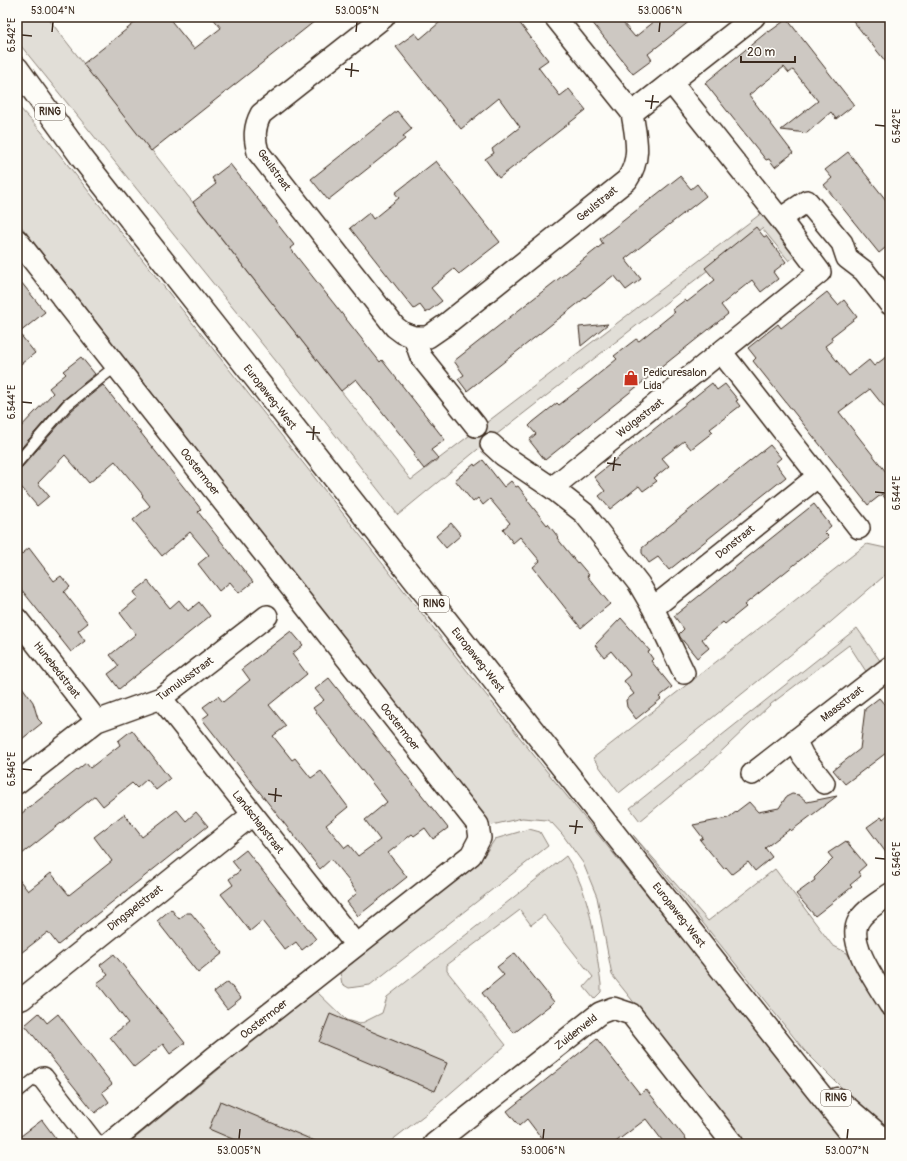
<svg xmlns="http://www.w3.org/2000/svg" width="907" height="1161" font-family="Pangolin,sans-serif">
  <rect width="100%" height="100%" fill="#fdfcf7"/>
  <filter id="ink" filterUnits="userSpaceOnUse"><feTurbulence type="fractalNoise" baseFrequency=".025" numOctaves="2"/><feDisplacementMap in="SourceGraphic" scale="8" xChannelSelector="R" yChannelSelector="G"/><feConvolveMatrix kernelMatrix="1 2 1 2 8 2 1 2 1" color-interpolation-filters="sRGB"/></filter>
  <g filter="url(#ink)">
    <path fill="#e1ded7" stroke="#8e847a" d="M17 17H47L411 480 763 212 797 254 789 261 762 228 483 445 398 515 322 418 17 41Z
      M17 105 41 131 536 758 849 1144H747L612 975 597 897 583 863 562 834 552 823 547 820 522 818 492 825 482 816 303 585 17 221Z
      M867 544 890 549V571L825 627 619 793 593 758Z
      M857 628 881 662 867 673 849 645 771 704 706 766 640 821 630 808Z
      M529 829 540 832 548 846 370 985 349 988 342 984 340 973 483 857 495 839Z
      M633 835 708 921 775 869 832 945 847 953 890 1023V1134L864 1110 804 1050Z
      M566 856C592 896 594 938 601 984V992L594 999 584 987 593 977 544 915 531 925 520 910 447 965V971L506 1045 431 1110 387 1144H128L315 990 346 1020 360 1024 382 1013 387 997Z"/>
    <path fill="#cdc8c2" stroke="#3b2a1e" d="M142 17H168L194 49 221 28 212 17H320L151 151 83 64Z
      M446 17H515L548 60 538 67 560 96 569 89 586 110 499 178 485 159 494 153 492 149 520 127 499 98 461 129 396 47 415 33 420 39Z
      M588 17H618L635 37 660 17H695L648 54 652 60 633 74Z
      M850 17H890V67L869 41Z
      M787 19 854 105 836 119 831 112 807 133 781 130 818 101 793 70 789 73 784 67 749 95 793 153 775 167 769 159 766 160 705 83 768 31 769 32Z
      M397 111 412 129 403 136 405 139 328 200 311 179Z
      M848 152 890 205V244L879 253 824 185 832 178 825 170Z
      M436 161 500 242 459 274 454 269 431 288 442 301 426 313 420 305 414 309 350 228 369 213 373 219 399 198 395 193Z
      M230 164 294 245 290 248 380 362 382 360 445 440 431 450 438 458 424 469 413 455 415 453 356 379 341 391 193 202 216 184 212 178Z
      M680 176 691 189 697 184 706 196 625 259 641 279 626 290 614 275 467 391 458 379 464 375 454 361 603 244 600 239Z
      M756 227 764 237 766 236 786 262 773 272 778 279 761 292 752 280 721 305 728 314 545 460 529 440 536 434 529 426 533 422 557 403 559 405 590 381 617 359 614 356 636 339 639 341 675 312 672 310 685 300 687 302 715 280 705 268Z
      M17 277 45 312 19 333 35 353 17 367Z
      M827 292 838 305 844 300 857 317 831 337 833 340 825 346 849 376 869 360 874 366 890 354V414L870 389 839 412 890 477V505L882 494 868 505 753 361 756 358 748 348 778 324 781 328Z
      M608 324 581 346 579 327Z
      M81 357 95 374 62 401 17 453V431L53 393 49 388 66 374 63 371Z
      M712 383 717 390 725 384 738 400 736 401 740 406 710 429 713 432 691 449 684 441 662 458 669 466 654 478 657 481 643 491 639 486 610 509 599 496 605 491 594 477Z
      M103 385 201 509 198 512 253 582 239 593 230 582 219 591 198 564 209 555 190 532 162 556 133 520 150 506 142 496 143 495 115 461 89 483 65 455 38 483 49 496 37 506 17 482V469L22 467 72 410Z
      M770 445 781 458 775 463 786 477 669 570 658 557 649 563 642 553V548Z
      M483 460 504 487 511 481 516 487 518 486 528 499 527 500 547 525 548 524 558 537 557 538 577 563 578 562 589 575 587 576 610 604 581 628 533 567 540 561 520 537 513 543 503 529 510 523 490 499 483 505 478 498 473 502 455 480 474 464 475 466Z
      M814 504 831 526 824 532 829 537 744 605 746 607 725 624 723 622 702 639 709 648 697 658 680 637 679 634 684 629 674 616Z
      M451 523 461 535 446 548 436 536Z
      M29 548 54 581 61 576 70 587 64 592 88 623 78 631 85 641 71 652 17 584V558Z
      M148 581 170 608 179 600 188 611 199 602 210 616 119 689 108 674 119 666 110 655 136 634 120 613 138 598 134 592Z
      M621 618 650 651 648 652 653 659 651 661 672 687 659 697 661 699 636 719 627 707 626 700 634 694 624 681 631 675 611 651 604 657 595 645Z
      M291 631 303 645 292 654 307 674 269 705 286 726 273 736 292 760 295 758 311 778 321 771 348 807 326 825 345 848 349 845 358 856 380 840 365 820 387 802 313 708 324 700 315 689 329 678 448 828 433 839 425 828 414 836 412 834 388 853 407 877 358 916 347 902 357 893 349 881 331 859 320 869 202 719 209 714 203 707 218 696 223 702 250 680 242 669Z
      M17 680 33 702 38 719 42 723 17 743Z
      M879 698 890 711V750L845 784 833 770 860 749 865 709Z
      M132 730 170 779 156 790 147 779 137 788 132 783 103 806 95 796 17 858V817L86 763 90 768 120 745 118 741Z
      M792 794 799 795 807 802 837 796 791 831 790 829 765 848 772 857 755 871 748 862 732 874 726 867 724 869 700 840 703 838 693 825 728 818 749 802 758 812 779 808 786 797Z
      M177 810 186 821 196 812 208 826 58 945 48 932 17 956V877L28 891 51 873 69 895 112 861 94 837 124 814 142 837Z
      M890 813V858L867 827 881 817 883 819Z
      M846 841 866 865 858 872 861 876 850 885 852 887 815 916 796 894 815 880 814 878 833 859 828 853Z
      M246 850 316 939 302 950 296 942 285 950 262 921 250 931 221 894 233 885 229 879 240 871 232 861Z
      M171 909 179 919 186 913H191L223 953 198 973 157 921Z
      M515 953 554 1002 514 1033 482 993 504 975 497 967Z
      M114 954 185 1043 170 1054 163 1044 134 1067 110 1037 128 1023 97 983 108 975 100 965Z
      M228 982 241 998 227 1009 214 992Z
      M39 1013 47 1023 58 1014 112 1084 102 1092 109 1102 95 1113 25 1025Z
      M330 1014 447 1063 435 1091 319 1042Z
      M597 1039 640 1094 646 1089 690 1144H665L646 1119 613 1144H546L527 1119 519 1126 507 1111Z
      M220 1101 322 1144H244L209 1129Z
      M42 1120 60 1144H17V1139Z"/>
    <g fill="none" stroke-linecap="round" stroke-linejoin="round">
      <g stroke="#3b2a1e" stroke-width="13">
        <path id="service" d="M17 463 67 405 116 366
          M17 1093 33 1080 43 1078"/>
      </g>
      <g stroke="#3b2a1e" stroke-width="24">
        <path id="minor" d="M384 17 261 114C254 127 254 138 258 152L395 327 403 333 414 337
          M555 17 632 113
          M671 82 780 219
          M17 240 478 825 480 838 471 855 212 1059 109 1144
          M722 353 859 528
          M476 426 421 357 414 337H428L444 326 627 180C642 158 636 138 632 113L754 17
          M491 444 503 455 552 488 820 272 780 219 807 201 842 243 847 258 864 271 890 304
          M552 488 584 513 639 584 653 608 684 673
          M653 608 817 477
          M17 619 97 721
          M161 698 356 945
          M795 740 803 756 824 783
          M752 774 890 667
          M17 783 97 721 161 698 267 616
          M890 894C880 902 864 910 858 922 847 944 879 986 890 1005
          M17 1000 22 999 252 815
          M43 1078 94 1144
          M434 1144 600 1013 613 1008 631 1014 733 1144"/>
      </g>
      <g stroke="#3b2a1e" stroke-width="25">
        <path id="primary" d="M17 68 82 158 811 1083 850 1132 862 1144
          M837 1099 889 1144"/>
      </g>
      <use href="#service" stroke="#fdfcf7" stroke-width="10"/>
      <use href="#minor" stroke="#fdfcf7" stroke-width="21"/>
      <use href="#primary" stroke="#fdfcf7" stroke-width="22"/>
    </g>
  </g>
  <path fill="none" stroke="#3b2a1e" stroke-width="1.5" d="M52 32 53 22M356 32 357 22M659 32 660 22M22 35 32 36M345 69 359 71M351 77 352 63M645 101 659 102M651 109 653 95M875 125 885 126M22 402 32 403M306 432 320 433M313 440 314 426M607 463 621 465M613 471 615 457M875 492 885 493M22 769 32 770M268 794 282 796M275 802 276 788M569 826 583 827M575 834 577 820M875 858 885 859M239 1139 240 1129M543 1139 544 1129M847 1139 848 1129"/>
  <defs>
    <g id="shop-bare" transform="scale(1.2)"><path d="M-5-2.5h2.3a2.7 3.5 0 0 1 5.4 0H5L5.5 6h-11ZM-1.5-2.5h3a1.5 2.3 0 0 0-3 0Z" fill="#c8321e" stroke="#fdfcf7" stroke-width="2.5" paint-order="stroke"/></g>
  </defs>
  <g fill-rule="evenodd">
    <use href="#shop-bare" x="631" y="378"/>
  </g>
  <g text-anchor="middle" dominant-baseline="central" stroke-width="4" stroke-linejoin="round" paint-order="stroke">
    <g fill="#fdfcf7" stroke="#75695f" stroke-width="1">
      <rect x="35" y="104" width="30" height="16" rx="3"/>
      <rect x="419" y="596" width="30" height="16" rx="3"/>
      <rect x="821" y="1090" width="30" height="16" rx="3"/>
    </g>
    <g font-size="10" font-weight="bold" fill="#3b2a1e">
      <text x="50" y="112">RING</text>
      <text x="434" y="604">RING</text>
      <text x="836" y="1098">RING</text>
    </g>
    <g font-size="11" fill="#3b2a1e" stroke="#fdfcf7">
      <text transform="translate(274 170) rotate(54)">Geulstraat</text>
      <text transform="translate(597 204) rotate(-39)">Geulstraat</text>
      <text transform="translate(270 397) rotate(52)">Europaweg-West</text>
      <text transform="translate(640 418) rotate(-38)">Wolgastraat</text>
      <text transform="translate(200 472) rotate(52)">Oostermoer</text>
      <text transform="translate(735 542) rotate(-39)">Donstraat</text>
      <text transform="translate(478 660) rotate(52)">Europaweg-West</text>
      <text transform="translate(57 670) rotate(52)">Hunebedstraat</text>
      <text transform="translate(185 679) rotate(-36)">Tumulusstraat</text>
      <text transform="translate(842 704) rotate(-38)">Maasstraat</text>
      <text transform="translate(400 727) rotate(52)">Oostermoer</text>
      <text transform="translate(258 822) rotate(52)">Landschapstraat</text>
      <text transform="translate(135 908) rotate(-38)">Dingspelstraat</text>
      <text transform="translate(679 915) rotate(52)">Europaweg-West</text>
      <text transform="translate(264 1019) rotate(-38)">Oostermoer</text>
      <text transform="translate(576 1032) rotate(-38)">Zuidenveld</text>
    </g>
    <g font-size="11" fill="#3b2a1e" stroke="#fdfcf7" text-anchor="start">
      <text x="643" y="372">Pedicuresalon<tspan x="643" dy="13">Lida</tspan></text>
    </g>
  </g>
  <rect width="907" height="1161" fill="none" stroke="#fdfcf7" stroke-width="44"/>
  <path d="M741 56v6h54v-6" fill="none" stroke="#3b2a1e" stroke-width="2"/>
  <text x="747" y="56" font-size="12" fill="#3b2a1e" stroke="#fdfcf7" stroke-width="3" paint-order="stroke">20 m</text>
  <rect x="22" y="22" width="863" height="1117" fill="none" stroke="#3b2a1e" stroke-width="1.5"/>
  <g font-size="10" text-anchor="middle" fill="#3b2a1e">
    <text x="53" y="14">53.004°N</text>
    <text x="357" y="14">53.005°N</text>
    <text x="660" y="14">53.006°N</text>
    <text transform="translate(11 35) rotate(-90)" y="4">6.542°E</text>
    <text transform="translate(896 126) rotate(-90)" y="4">6.542°E</text>
    <text transform="translate(11 402) rotate(-90)" y="4">6.544°E</text>
    <text transform="translate(896 493) rotate(-90)" y="4">6.544°E</text>
    <text transform="translate(11 769) rotate(-90)" y="4">6.546°E</text>
    <text transform="translate(896 859) rotate(-90)" y="4">6.546°E</text>
    <text x="239" y="1154">53.005°N</text>
    <text x="543" y="1154">53.006°N</text>
    <text x="847" y="1154">53.007°N</text>
  </g>
</svg>
